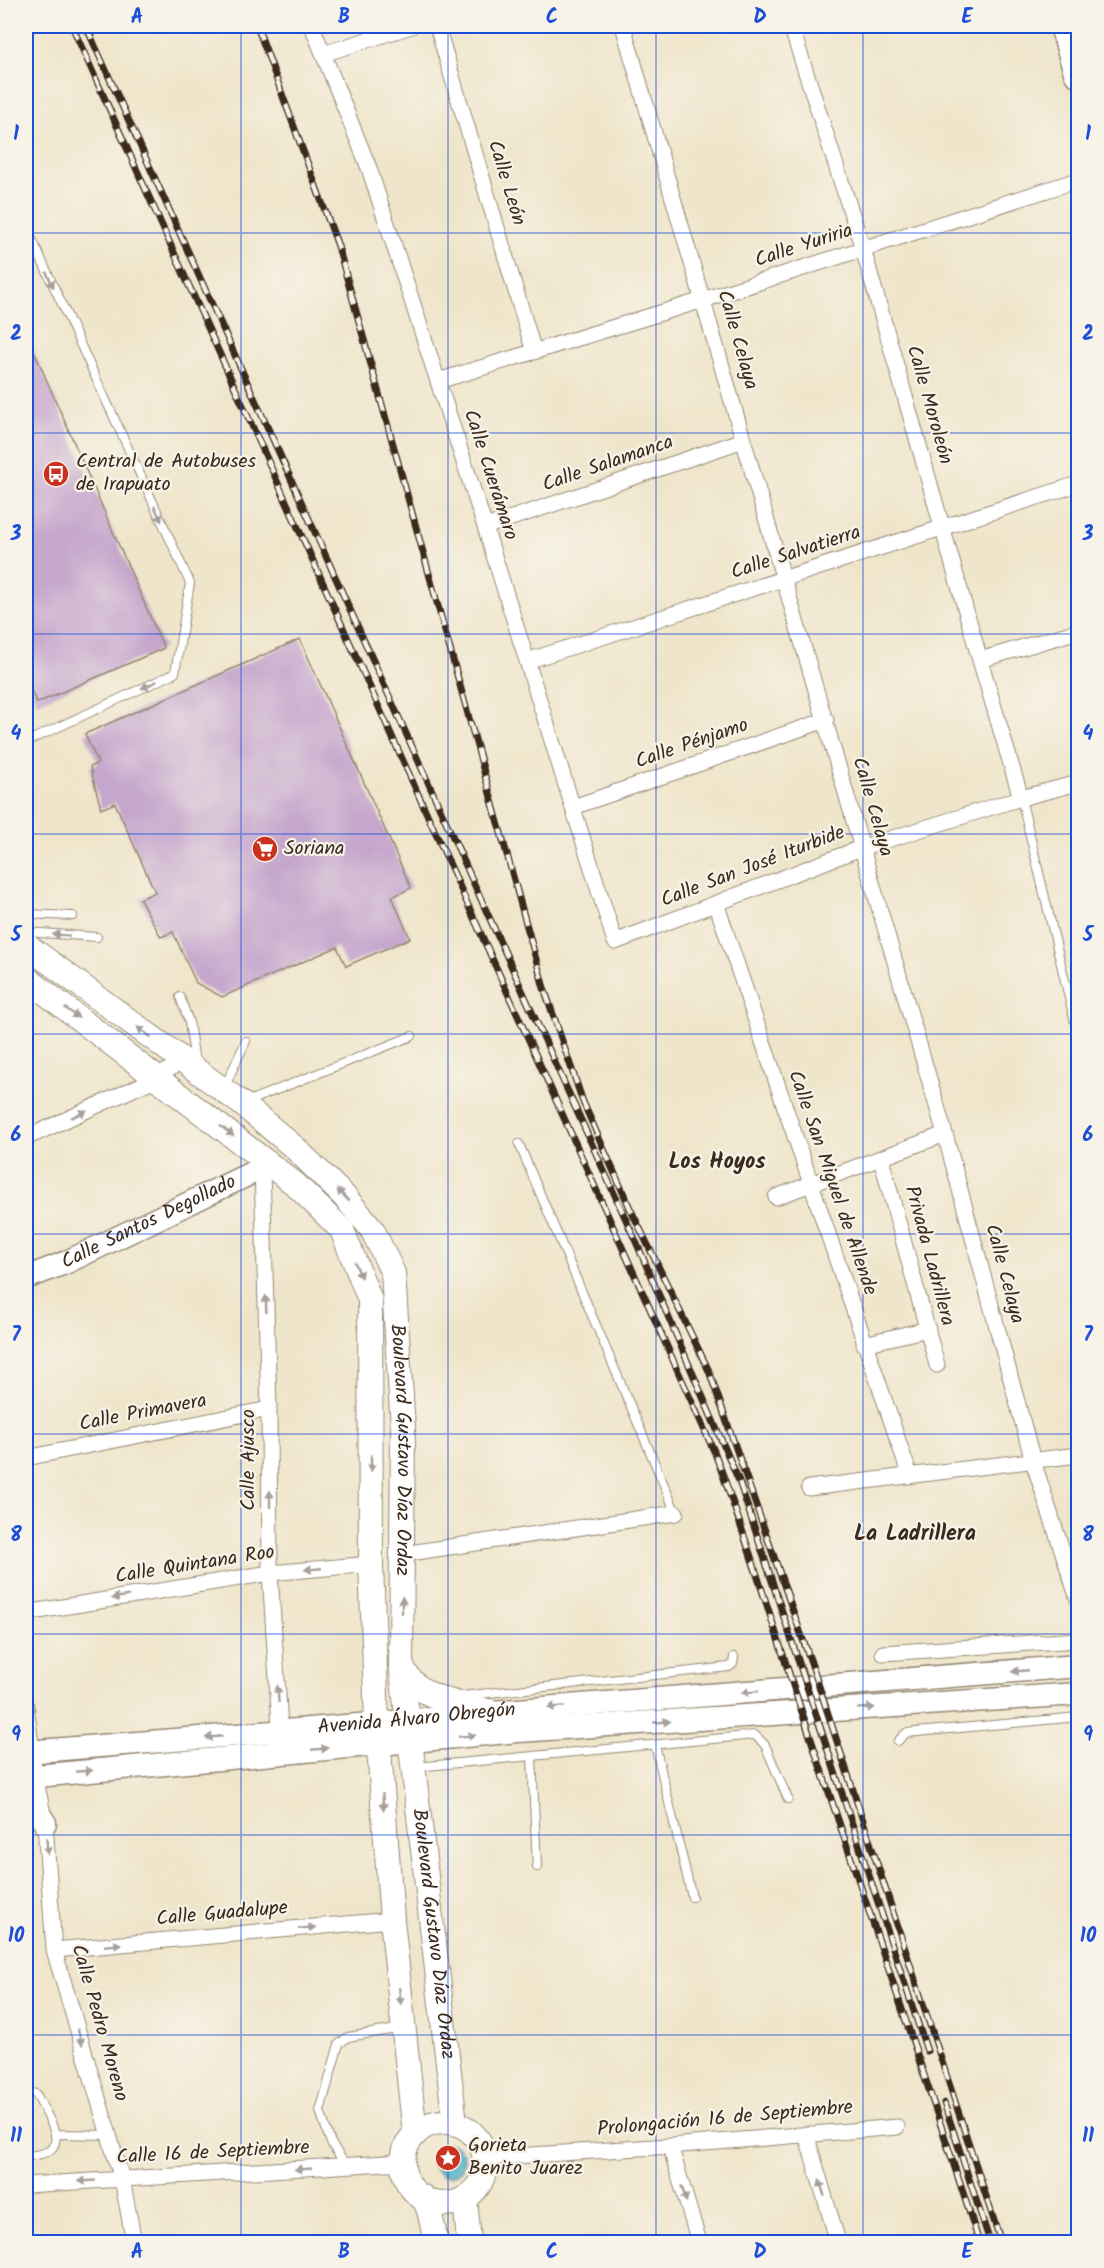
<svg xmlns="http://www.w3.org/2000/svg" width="1104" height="2268" font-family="Kalam,sans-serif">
  <rect width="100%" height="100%" fill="#f7f3e8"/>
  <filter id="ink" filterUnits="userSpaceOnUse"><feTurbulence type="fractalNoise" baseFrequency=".0167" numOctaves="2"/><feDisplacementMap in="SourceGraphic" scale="12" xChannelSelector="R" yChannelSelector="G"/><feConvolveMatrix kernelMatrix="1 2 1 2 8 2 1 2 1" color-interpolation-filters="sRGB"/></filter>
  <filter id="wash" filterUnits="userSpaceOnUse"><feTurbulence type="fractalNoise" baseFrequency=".008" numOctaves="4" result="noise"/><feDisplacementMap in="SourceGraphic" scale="24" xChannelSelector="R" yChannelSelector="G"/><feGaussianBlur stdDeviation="1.35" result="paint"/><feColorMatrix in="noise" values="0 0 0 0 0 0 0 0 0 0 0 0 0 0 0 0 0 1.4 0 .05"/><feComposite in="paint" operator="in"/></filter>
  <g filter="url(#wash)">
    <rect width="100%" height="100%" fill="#efe5ca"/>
    <path fill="#48afc8" stroke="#426c73" stroke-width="1.5" d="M432 2160a16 16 0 1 1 32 0a16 16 0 1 1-32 0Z"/>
    <g id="blocks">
      <path fill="#c5a6cc" d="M26 333 164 648 37 703 31 691 26 694V635L33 632 26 614Z
        M300 639 411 888 392 897 410 938 346 966 337 947 222 997 196 983 173 932 161 937 140 899 155 892 115 803 101 809 90 767 98 763 85 734Z"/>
    </g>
  </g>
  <g filter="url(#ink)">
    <use href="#blocks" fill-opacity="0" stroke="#958874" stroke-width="1.5"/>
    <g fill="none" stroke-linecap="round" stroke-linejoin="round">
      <g stroke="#958874" stroke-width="10">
        <path id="lane" d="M26 226 190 583 175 673 26 742
          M1021 798 1078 1035
          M26 914 73 916
          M26 932 97 937
          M180 997 189 1022 195 1062
          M225 1086 246 1041
          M246 1102 412 1036
          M519 1144 676 1513
          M461 1696 729 1667 733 1664 734 1657
          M898 1741 906 1733 1078 1717
          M655 1745 692 1897
          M532 1757 537 1867
          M416 1767 755 1735 765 1745 788 1799
          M26 2091 36 2094C49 2121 77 2154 26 2156
          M57 2134 109 2135
          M347 2167 331 2143 320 2111 339 2044 348 2037 402 2028"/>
      </g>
      <g stroke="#958874" stroke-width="17">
        <path id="street" d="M312 26 369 168 485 527 615 942 861 848 1021 798 1078 783
          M437 26 534 352
          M623 26 945 1134 1033 1461 1078 1599
          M791 26 863 249 980 660 1021 798
          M323 54 411 26
          M438 381 703 300 1078 180
          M485 527 744 440
          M980 660 1078 631
          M527 661 1078 484
          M573 807 826 720
          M716 903 910 1476
          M26 1138 157 1078 182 1060
          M881 1158 937 1365
          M262 1168 269 1409 270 1573 281 1741
          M776 1197 945 1134
          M864 1344 928 1329
          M26 1458 269 1409
          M809 1488 1078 1455
          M403 1554 676 1513
          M26 1613 270 1573 371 1564
          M883 1653 1078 1640
          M26 1706 35 1776 45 1823 54 1950 122 2179 134 2242
          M54 1950 392 1920
          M806 2134 838 2242
          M670 2146 699 2242
          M485 2158 670 2146 897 2127
          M26 2185 403 2162"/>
      </g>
      <g stroke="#958874" stroke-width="25">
        <g id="secondary">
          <path id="s1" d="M26 1278 67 1262 270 1164"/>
          <path id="s2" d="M26 1752 407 1721 492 1712 1078 1666"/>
          <path d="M26 1777 518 1731 1078 1694"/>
          <path d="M26 1795 45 1823"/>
        </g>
      </g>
      <g stroke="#958874" stroke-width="26">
        <g id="primary">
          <path id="s3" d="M26 945 241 1103 295 1148 344 1196 372 1229 393 1273 403 1428 401 1663 455 2123"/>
          <path d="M26 978 295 1184 342 1230 370 1300 371 1564 377 1723 392 1920 415 2134"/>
          <path d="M401 1663C412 1699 462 1704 492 1712"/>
          <circle cx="444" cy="2163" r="41"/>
          <path d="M423 2197 429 2210 436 2242"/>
          <path d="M465 2198 469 2242"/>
        </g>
      </g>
      <g stroke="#958874" stroke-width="31">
        <path id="highway" d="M1064 26 1078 72"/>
      </g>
      <use href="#lane" stroke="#fff" stroke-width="8"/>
      <use href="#street" stroke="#fff" stroke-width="15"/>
      <use href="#secondary" stroke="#fff" stroke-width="22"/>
      <use href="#primary" stroke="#fff" stroke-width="24"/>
      <use href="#highway" stroke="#fff" stroke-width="28"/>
      <g stroke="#3b2a1e" stroke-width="7">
        <path id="rail" d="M72 26 714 1451C749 1543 776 1637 808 1730 865 1901 924 2071 979 2242
          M86 26 637 1244 739 1481 927 2051
          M257 26 338 246 544 988 583 1102 630 1208 709 1371 815 1674 1001 2242
          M944 2103 990 2242"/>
      </g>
      <use href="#rail" stroke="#f7f3e8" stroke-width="4.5" stroke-dasharray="14" stroke-linecap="butt"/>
    </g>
    <defs><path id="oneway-solid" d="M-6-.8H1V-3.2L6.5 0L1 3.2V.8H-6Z" transform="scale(1.5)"/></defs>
    <g fill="#a79f9a">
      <use href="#oneway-solid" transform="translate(50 280) rotate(65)"/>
      <use href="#oneway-solid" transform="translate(158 514) rotate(65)"/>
      <use href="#oneway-solid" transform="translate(149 685) rotate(155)"/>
      <use href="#oneway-solid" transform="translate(61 935) rotate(-176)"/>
      <use href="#oneway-solid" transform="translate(72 1013) rotate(37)"/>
      <use href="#oneway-solid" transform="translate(144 1032) rotate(-144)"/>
      <use href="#oneway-solid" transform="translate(79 1114) rotate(-25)"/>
      <use href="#oneway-solid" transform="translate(227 1131) rotate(37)"/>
      <use href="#oneway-solid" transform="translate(343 1195) rotate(-134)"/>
      <use href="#oneway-solid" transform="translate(358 1270) rotate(68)"/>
      <use href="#oneway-solid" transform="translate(266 1304) rotate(-92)"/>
      <use href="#oneway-solid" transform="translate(371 1463) rotate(90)"/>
      <use href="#oneway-solid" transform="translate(270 1499) rotate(-90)"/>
      <use href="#oneway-solid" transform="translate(313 1569) rotate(175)"/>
      <use href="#oneway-solid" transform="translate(120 1597) rotate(171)"/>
      <use href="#oneway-solid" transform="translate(402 1605) rotate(-89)"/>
      <use href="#oneway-solid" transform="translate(1020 1671) rotate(175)"/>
      <use href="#oneway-solid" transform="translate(750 1692) rotate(176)"/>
      <use href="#oneway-solid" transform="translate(278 1694) rotate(-94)"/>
      <use href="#oneway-solid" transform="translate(556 1707) rotate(176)"/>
      <use href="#oneway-solid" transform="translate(866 1708) rotate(-4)"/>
      <use href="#oneway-solid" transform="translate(662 1722) rotate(-4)"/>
      <use href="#oneway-solid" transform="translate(467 1736) rotate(-5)"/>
      <use href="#oneway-solid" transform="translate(214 1737) rotate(175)"/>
      <use href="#oneway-solid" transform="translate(320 1749) rotate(-5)"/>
      <use href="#oneway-solid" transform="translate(84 1771) rotate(-5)"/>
      <use href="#oneway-solid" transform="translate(383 1802) rotate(85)"/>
      <use href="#oneway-solid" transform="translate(47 1846) rotate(86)"/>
      <use href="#oneway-solid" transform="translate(307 1928) rotate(-5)"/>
      <use href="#oneway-solid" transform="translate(113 1945) rotate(-5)"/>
      <use href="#oneway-solid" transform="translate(400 1996) rotate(84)"/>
      <use href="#oneway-solid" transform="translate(80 2037) rotate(74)"/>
      <use href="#oneway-solid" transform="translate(303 2169) rotate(177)"/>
      <use href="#oneway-solid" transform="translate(87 2181) rotate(177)"/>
      <use href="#oneway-solid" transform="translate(822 2188) rotate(-107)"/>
      <use href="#oneway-solid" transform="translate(684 2194) rotate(73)"/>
    </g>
  </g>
  <path fill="none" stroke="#1d4ed8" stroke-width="1.5" stroke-opacity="0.55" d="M241 26V2242M448 26V2242M656 26V2242M863 26V2242M26 233H1078M26 433H1078M26 634H1078M26 834H1078M26 1034H1078M26 1234H1078M26 1434H1078M26 1634H1078M26 1835H1078M26 2035H1078"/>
  <defs>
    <g id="bus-disc" transform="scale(1.35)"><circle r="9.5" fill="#c8321e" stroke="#f7f3e8"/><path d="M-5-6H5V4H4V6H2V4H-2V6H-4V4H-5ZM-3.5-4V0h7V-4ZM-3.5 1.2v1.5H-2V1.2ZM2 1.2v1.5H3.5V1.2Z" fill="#fff"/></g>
    <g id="supermarket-disc" transform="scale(1.35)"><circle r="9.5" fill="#c8321e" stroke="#f7f3e8"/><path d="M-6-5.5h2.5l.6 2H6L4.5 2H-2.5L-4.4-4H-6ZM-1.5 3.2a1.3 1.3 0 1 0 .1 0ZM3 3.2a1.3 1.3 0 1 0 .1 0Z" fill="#fff"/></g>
    <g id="sight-disc" transform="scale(1.35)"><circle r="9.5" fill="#c8321e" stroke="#f7f3e8"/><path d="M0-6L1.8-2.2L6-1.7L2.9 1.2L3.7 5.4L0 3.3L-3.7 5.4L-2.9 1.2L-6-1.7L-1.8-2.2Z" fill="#fff"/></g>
  </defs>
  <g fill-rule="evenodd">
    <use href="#bus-disc" x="56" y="474"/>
    <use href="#supermarket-disc" x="265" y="849"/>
    <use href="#sight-disc" x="448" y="2158"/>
  </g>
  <g text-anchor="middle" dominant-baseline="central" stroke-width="4.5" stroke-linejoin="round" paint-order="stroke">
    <g font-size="20" fill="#3b2a1e" stroke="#f7f3e8">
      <text transform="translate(506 183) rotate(73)">Calle León</text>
      <text transform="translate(804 246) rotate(-18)">Calle Yuriria</text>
      <text transform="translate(737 340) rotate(74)">Calle Celaya</text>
      <text transform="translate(929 405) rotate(74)">Calle Moroleón</text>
      <text transform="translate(608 464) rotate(-19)">Calle Salamanca</text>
      <text transform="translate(490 475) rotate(72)">Calle Cuerámaro</text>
      <text transform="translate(796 553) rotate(-18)">Calle Salvatierra</text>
      <text transform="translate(692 744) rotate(-19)">Calle Pénjamo</text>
      <text transform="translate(872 807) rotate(74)">Calle Celaya</text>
      <text transform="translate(753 867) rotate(-21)">Calle San José Iturbide</text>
      <text transform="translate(832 1183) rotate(71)">Calle San Miguel de Allende</text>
      <text stroke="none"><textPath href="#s1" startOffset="135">Calle Santos Degollado</textPath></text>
      <text transform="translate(929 1256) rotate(75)">Privada Ladrillera</text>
      <text transform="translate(1004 1274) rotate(75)">Calle Celaya</text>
      <text transform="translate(143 1413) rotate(-11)">Calle Primavera</text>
      <text stroke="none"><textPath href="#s3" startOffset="675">Boulevard Gustavo Díaz Ordaz</textPath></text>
      <text transform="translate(249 1460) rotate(-90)">Calle Ajusco</text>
      <text transform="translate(195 1565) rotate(-9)">Calle Quintana Roo</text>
      <text stroke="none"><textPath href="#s2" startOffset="392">Avenida Álvaro Obregón</textPath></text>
      <text transform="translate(222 1914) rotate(-5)">Calle Guadalupe</text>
      <text stroke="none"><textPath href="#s3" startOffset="1161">Boulevard Gustavo Díaz Ordaz</textPath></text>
      <text transform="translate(99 2023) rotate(74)">Calle Pedro Moreno</text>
      <text transform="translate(725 2119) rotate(-5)">Prolongación 16 de Septiembre</text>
      <text transform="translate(213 2153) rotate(-3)">Calle 16 de Septiembre</text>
    </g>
    <g font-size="20" fill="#3b2a1e" stroke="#f7f3e8" text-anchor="start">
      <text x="76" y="462">Central de Autobuses<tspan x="76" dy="23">de Irapuato</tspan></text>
      <text x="284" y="849">Soriana</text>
      <text x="468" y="2146">Gorieta<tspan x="468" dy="23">Benito Juarez</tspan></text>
    </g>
    <g font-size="22" font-weight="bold" fill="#3b2a1e" stroke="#f7f3e8">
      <text x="717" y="1162">Los Hoyos</text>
      <text x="915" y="1534">La Ladrillera</text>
    </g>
  </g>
  <rect width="1104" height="2268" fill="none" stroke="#f7f3e8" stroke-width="66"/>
  <rect x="33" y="33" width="1038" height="2202" fill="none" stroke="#1d4ed8" stroke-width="2"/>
  <g font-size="20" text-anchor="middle" font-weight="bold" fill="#1d4ed8">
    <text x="137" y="23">A</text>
    <text x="344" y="23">B</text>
    <text x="552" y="23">C</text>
    <text x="760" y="23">D</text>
    <text x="967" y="23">E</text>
    <text x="16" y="140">1</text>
    <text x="1088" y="140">1</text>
    <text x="16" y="340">2</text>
    <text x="1088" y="340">2</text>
    <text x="16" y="540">3</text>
    <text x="1088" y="540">3</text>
    <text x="16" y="740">4</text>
    <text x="1088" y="740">4</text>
    <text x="16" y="941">5</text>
    <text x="1088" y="941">5</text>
    <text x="16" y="1141">6</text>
    <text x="1088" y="1141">6</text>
    <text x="16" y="1341">7</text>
    <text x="1088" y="1341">7</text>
    <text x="16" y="1541">8</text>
    <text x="1088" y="1541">8</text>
    <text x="16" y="1741">9</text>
    <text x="1088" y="1741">9</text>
    <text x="16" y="1942">10</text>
    <text x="1088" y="1942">10</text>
    <text x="16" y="2142">11</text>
    <text x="1088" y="2142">11</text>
    <text x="137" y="2258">A</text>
    <text x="344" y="2258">B</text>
    <text x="552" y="2258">C</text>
    <text x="760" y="2258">D</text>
    <text x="967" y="2258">E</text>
  </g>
</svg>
